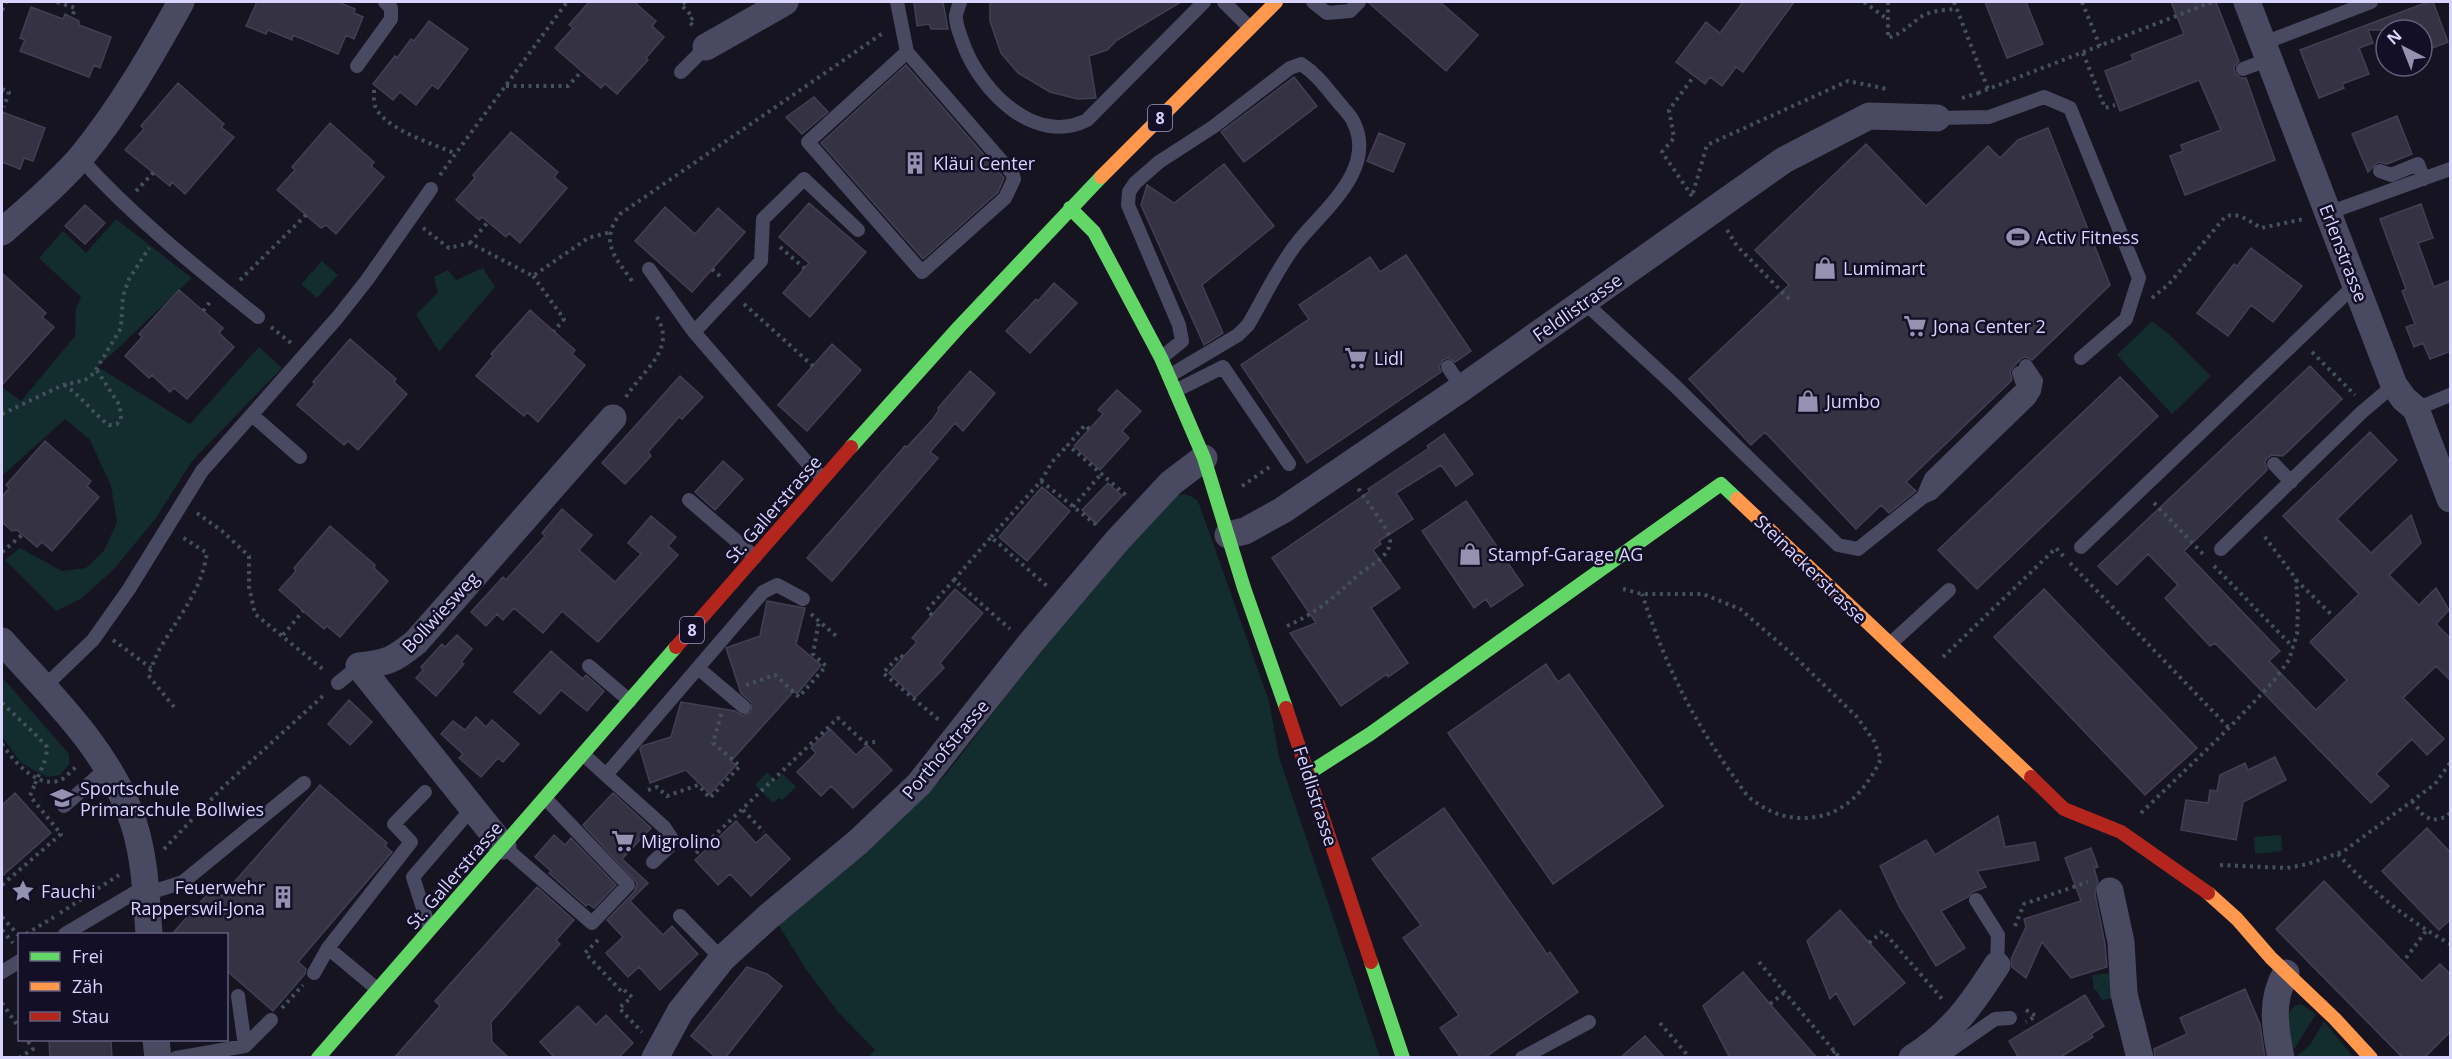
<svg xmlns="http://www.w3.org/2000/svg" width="2452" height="1059" font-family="'Open Sans',sans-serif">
  <rect width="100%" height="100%" fill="#161421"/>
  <path fill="#132c2d" d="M116 219 192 278 98 367 190 424 259 347 282 368 192 461 156 518 114 569 82 598 56 611 5 560 20 548 62 571 86 568 104 551 117 522 111 486 90 440 65 419 2 476V387L21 401 75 336 76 308 81 297 39 258 63 231 86 253Z
    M322 261 338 275 317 298 301 284Z
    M483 268 495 287 439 352 416 314 438 293 434 277 448 270 456 280Z
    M2152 321 2173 338 2211 376 2172 414 2117 355Z
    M1183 494 1191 496 1198 501 1269 701 1279 757 1380 1057H869L875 1050 839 1013 807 971 778 924 944 777 1097 578 1173 497Z
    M2 677 69 754V764L60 775 47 777 21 763 2 737Z
    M767 772 775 781 783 774 796 787 782 800 779 798 773 803 755 785Z
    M2281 835 2282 851 2255 854 2254 837Z
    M2111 973 2114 998 2102 1000 2096 990H2094L2092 975Z
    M2301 1004 2316 1014 2295 1048 2284 1052 2287 1016 2294 1006Z
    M2324 1021 2354 1058H2294L2310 1045Z"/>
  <path fill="#343243" stroke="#433f54" stroke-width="1.5" d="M257 2H338L355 9 354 13 363 17 354 39 346 35 338 54 293 35 292 40 268 30 266 34 246 26Z
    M589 2H634L656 21 652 26 664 37 646 58 648 60 617 94 605 84 601 88 555 48 573 28 569 25Z
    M914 2H943L948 29H931L929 24 917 26Z
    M990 2H1181L1117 40 1107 50 1089 56 1096 98 1078 99 1050 92 1018 73 1001 53 990 21Z
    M1368 2H1440L1478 35 1446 71Z
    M1743 2H1794L1743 72 1736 67 1722 86 1710 77 1705 84 1676 62 1706 22 1720 33Z
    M1985 2H2026L2043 44 2007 58Z
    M2171 2H2216L2239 61 2234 67 2235 73 2241 78H2246L2275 160 2185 195 2170 156 2183 151 2181 145 2221 130 2199 80 2120 111 2105 71 2133 60 2131 55 2184 34Z
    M2428 2H2433L2448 42 2422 52V30H2368L2373 43 2359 48 2369 74 2342 84 2344 88 2319 98 2300 50Z
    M31 7 63 19 65 14 79 21V25L111 37 100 68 94 65 89 77 20 51 25 40 20 38Z
    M429 21 468 49 438 89 432 85 416 105 400 92 393 100 373 84 395 56 397 58 411 39 414 41Z
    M906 65 1004 178 998 192 923 259 821 143Z
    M1294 77 1317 106 1244 162 1221 132Z
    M178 83 224 124 221 127 234 137 185 194 172 182 170 186 125 150 144 129 141 126Z
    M814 97 828 112 802 134 786 117Z
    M2 112 45 128 33 161 24 158 20 169 2 162Z
    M2397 116 2412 154 2387 164 2378 162 2368 172 2352 134Z
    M330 123 374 162 371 166 384 177 336 234 326 225 321 228 277 190 295 170 292 167Z
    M2048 128 2110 285 2032 360 2026 357 2022 358 2013 367 2010 372 2012 380 1906 482 1916 491 1889 513 1881 505 1856 529 1765 432 1751 445 1689 379 1789 285 1755 250 1866 144 1926 206 1988 146 2000 158 2018 140Z
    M511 132 558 172 554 177 567 188 520 243 509 233 506 237 482 217 479 220 456 200 475 178 473 175Z
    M1379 133 1405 144 1393 172 1367 161Z
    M1224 164 1274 226 1202 285 1223 333 1204 345 1141 205 1147 185 1174 203Z
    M809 203 866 252 810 317 783 293 809 263 779 237Z
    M2421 204 2433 238 2418 243 2431 279 2434 287 2451 280V351L2430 359 2423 343 2414 347 2406 327 2415 324 2402 291 2406 289 2380 219Z
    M85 205 105 223 85 244 65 226Z
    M665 207 695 234 718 208 745 232 692 292 635 241Z
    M2251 248 2302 286 2273 322 2251 305 2228 336 2197 313 2234 264 2237 266Z
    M1406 255 1471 351 1455 362 1448 358 1443 360 1439 367 1441 372 1307 463 1241 365 1309 319 1299 305 1370 257 1380 272Z
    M2 273 46 313 42 317 54 327 2 385Z
    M1054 283 1077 303 1030 353 1006 331 1036 299 1038 301Z
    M179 290 223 328 219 333 234 347 187 399 174 388 170 392 152 375 149 378 125 356 142 337 139 334Z
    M530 310 575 350 572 354 585 365 538 422 527 412 524 416 476 376 493 356 491 354Z
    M350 339 396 379 394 382 407 394 358 450 348 441 344 445 297 405 315 384 313 382Z
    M832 344 861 370 807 431 778 405Z
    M2310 366 2342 399 2283 456 2272 455 2267 458 2265 462 2267 470 2184 551 2280 651 2269 661 2316 710 2347 680 2310 642 2359 594 2283 516 2370 432 2397 460 2337 519 2371 553 2411 515 2421 543 2389 575 2419 605 2436 588 2449 610 2436 624 2451 639V681L2436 666 2403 698 2444 739 2427 755 2412 739 2376 774 2389 786 2371 803 2215 643 2210 646 2165 598 2178 585 2148 554 2117 585 2098 566Z
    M970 371 995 393 963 431 955 423 930 452 938 458 832 581 807 558 905 446 907 447 933 419 939 410 938 408Z
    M680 376 703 397 682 419 679 417 648 452 651 456 625 484 602 463Z
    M2120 377 2158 416 1977 589 1938 550Z
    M1117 390 1141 411 1122 431 1129 438 1100 470 1074 446 1103 414 1098 410Z
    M1444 434 1473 474 1456 486 1441 465 1396 493 1413 519 1379 541 1381 544 1373 550 1400 588 1371 608 1408 663 1388 677 1387 674 1341 706 1290 633 1316 623 1272 558 1370 491 1368 489 1429 448 1427 446Z
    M45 441 91 481 87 486 99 497 52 551 42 542 37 547 17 530 12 531 2 522V497L9 488 6 485Z
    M723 461 743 479 715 510 695 492Z
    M1108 483 1122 496 1096 524 1082 510Z
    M1042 487 1070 511 1027 561 999 537Z
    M1466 501 1523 585 1491 607 1486 599 1474 608 1422 531Z
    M562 509 592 535 579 550 615 582 641 554 628 543 651 516 676 537 668 546 678 555 598 642 562 611 543 633 514 608 503 620 497 614 486 626 471 612 503 577 506 580 545 536 542 533Z
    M330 526 375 565 374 568 388 581 340 637 327 626 324 629 279 590 296 571 294 568Z
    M955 589 983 613 940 663 944 668 915 698 889 673 917 642 912 638Z
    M2044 589 2197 748 2145 795 1994 637Z
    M767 601 805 608 796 644 821 665 797 694 794 691 731 761 736 765 710 794 686 770 650 783 640 749 642 746 671 737 681 702 735 711 743 716 751 712 752 703 741 693 726 648 760 636Z
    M457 635 472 649 461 662 464 664 436 696 416 678 423 670 421 667 442 644 445 647Z
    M551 651 583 679 586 675 604 691 587 711 561 690 540 714 514 692Z
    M1546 664 1558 682 1569 674 1663 806 1553 884 1448 733Z
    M349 700 372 722 350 745 328 724Z
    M476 717 486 727 492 720 519 744 503 762 498 758 481 777 459 758 463 754 441 734 453 721 465 730Z
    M830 729 856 755 867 745 892 770 853 808 831 786 821 796 797 772 816 753 811 748Z
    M2275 757 2286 780 2243 802 2236 840 2181 830 2186 800 2208 803 2210 790 2217 791 2220 775 2245 763 2248 770Z
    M320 785 387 843 385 846 392 852 298 962 306 969 305 974 273 1011 226 970V934H172L213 888 222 896Z
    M15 793 51 833 2 876V805Z
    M613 793 651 828 622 859 648 883 630 901 663 935 672 926 698 954 660 990 639 967 628 977 606 953 623 937 607 920 635 891 637 883 583 825Z
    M1444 808 1547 954 1550 952 1578 992 1484 1058H1461L1440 1028 1459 1015 1403 938 1421 925 1372 859Z
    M1998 816 2005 847 2035 842 2039 860 1977 871 1986 887 1972 892 1968 897 1941 911 1965 948 1936 966 1899 906 1880 866 1926 840 1935 855Z
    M736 821 756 843 766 834 790 859 751 896 730 874 718 885 695 860Z
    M2427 828 2451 853V919L2439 930 2382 871Z
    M554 835 565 845 571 838 616 885 594 908 588 904 586 906 549 873 551 871 535 857Z
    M2091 848 2098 867 2094 868 2098 882 2095 894 2105 944 2107 967 2071 978 2042 942 2026 978 2012 967 2011 959 2026 927 2024 919 2081 901 2065 858Z
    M2324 881 2422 981 2440 964 2451 975V1031L2424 1058H2403L2276 929Z
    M537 887 574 920 556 940 560 944 491 1022 492 1042 509 1058H394L440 1006 435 1001Z
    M1840 910 1905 983 1854 1025 1836 993 1830 999 1807 941Z
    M747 967 767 974 782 986 725 1058H717L691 1036Z
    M1743 972 1770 1004 1817 1058H1730L1703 1006Z
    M2245 989 2260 1024 2265 1058H2155L2154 1049 2187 1034 2180 1018Z
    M2085 995 2104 1026 2091 1034 2093 1037 2059 1058H2019L2009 1041Z
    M578 1006 596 1025 606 1015 633 1043 618 1058H555L540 1042Z
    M1645 1036 1665 1058H1620Z
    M49 1040H111L112 1058H50Z"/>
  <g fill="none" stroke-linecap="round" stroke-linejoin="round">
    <path stroke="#44505f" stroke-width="4" stroke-dasharray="3 4.5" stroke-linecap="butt" d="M57 2 75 8 72 18
      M685 2 681 5 693 17 689 22 695 27
      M1864 2 1887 19
      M1888 2V38C1906 32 1909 24 1924 15 1934 10 1946 10 1957 9
      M1954 2 1988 89
      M2082 2 2100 46
      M2 10 6 2
      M2083 53 2105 108 2115 105
      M506 86H568L582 71
      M2 89 9 92 4 107
      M374 90C374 98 373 107 379 113 394 132 434 144 456 154
      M1978 93 2212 2
      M1962 98 1979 93
      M440 175 567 2
      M136 191 154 172
      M1693 193 1707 145 1848 81 1887 89
      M1692 196 1662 152 1674 138 1669 110 1694 76
      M423 228 449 248 470 243 533 276 588 238 610 232
      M1727 230 1737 246 1790 300
      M470 243 488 222
      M780 247 804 268
      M712 269 722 278
      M533 276 564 319 554 331
      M240 280 306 215
      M632 281C615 257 599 242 620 214L883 33 882 31
      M2152 298 2169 284 2225 217C2238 211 2249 221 2261 228L2304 219
      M744 304 813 366
      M203 311 210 302
      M271 327 291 343
      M2312 352 2355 395
      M64 385C81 395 93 414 109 425L117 424 121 419 120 406 96 369
      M626 397C643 369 679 349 655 314
      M2 414 63 385 85 380 94 373 121 328 123 296 129 279 149 248
      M1089 429 1085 425 1068 445 1128 497
      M1041 481 1052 462 1068 445
      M1242 486 1271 466
      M2154 503 2203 554
      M1073 507 1101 474
      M197 513 222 531 249 556V587L255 614 325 671
      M991 537 1041 481 1099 527
      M2 552 23 534
      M2070 563 2229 728
      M2214 566 2293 647
      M954 580 991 537 1047 586
      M2296 580 2333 616
      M1623 589 1642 594H1703L1740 609 1792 654 1857 717 1874 741 1881 759C1868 786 1847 813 1815 817 1791 821 1771 814 1751 799 1743 792 1736 779 1729 770 1689 713 1664 661 1642 594
      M811 614 836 636
      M932 615 927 610 954 580 1010 629
      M1287 626C1316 613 1335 597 1358 575 1368 566 1392 557 1390 539 1389 529 1364 498 1358 488
      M283 635 303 611
      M113 640 151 668
      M903 657 900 655 883 673 939 720
      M1943 657 2056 548 2065 558
      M746 685 775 675 799 697 826 666 813 654 819 621
      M2 703 37 736 47 747 46 758
      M174 707 148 675C153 665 156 654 162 645 181 613 201 591 207 553L182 537
      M2 744C13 760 35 787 58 781 65 779 71 771 77 766
      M648 790 657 787 667 796 698 785 710 798 740 766 713 743 722 711
      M2412 801 2424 816 2433 820 2446 817 2450 813
      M743 810 764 832
      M2141 813 2227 730 2273 682 2289 660 2297 634 2298 607 2296 579 2262 533
      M164 849 223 787 325 694
      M696 853 838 718 865 743 876 742
      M2338 854C2370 890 2407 920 2450 944
      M2220 865 2287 868 2308 864 2344 851 2435 784 2450 763
      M2 885 61 834 30 796 35 784
      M60 913 119 875
      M2 917 20 937
      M2015 926 2024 904 2088 882
      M2 930 13 943
      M26 934 54 917
      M598 940 585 953 621 991 623 989 632 997 619 1008 642 1032
      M1869 943 1883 931 1943 1000
      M2406 958 2426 931
      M1759 962 1840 1058
      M2 1003 20 1029
      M1770 1004 1785 992
      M282 1008 303 985
      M2026 1010 2036 1016 2026 1022
      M1660 1023 1690 1058
      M19 1058 33 1049 27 1040
      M1827 1058 1835 1051"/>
    <path stroke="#4a4962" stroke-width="14" d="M897 2 907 52 1012 173 1014 179 1005 198 922 272 808 142 907 52
      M960 2C959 6 957 10 956 15 955 24 961 37 964 46 982 92 1035 146 1087 120L1204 2
      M1224 2 1250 28
      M1313 2 1327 13 1350 11 1359 2
      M2264 43 2371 2
      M357 66 391 19V8L385 2
      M2243 69 2270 59
      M681 72 706 47
      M1937 118 1989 117 2044 97 2070 108 2139 278 2126 319 2081 358
      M80 158C134 218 196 267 258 317
      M2380 171 2391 175 2418 164 2424 179
      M2328 213 2450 169
      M649 269 694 332 810 466 823 478
      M1584 302 1673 384 1838 545 1858 549 1923 497 1932 493 2029 399 2034 391 2036 381 2026 366
      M694 332 761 261 763 219 804 179 858 230
      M1161 358 1182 341 1179 325 1128 205 1129 192 1135 183 1159 162 1213 127 1290 68 1301 64C1317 74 1327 89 1339 103 1344 109 1350 115 1353 121 1378 169 1323 210 1297 243 1278 267 1264 298 1248 325L1238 335 1169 376
      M1448 367 1462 388
      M1175 391 1223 367 1289 464
      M2416 409 2450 395
      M252 415 300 457
      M2274 464 2291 482
      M1923 497 1931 478 2024 387 2019 373
      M689 500 755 557
      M2081 547 2355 285
      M2221 549 2362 412 2394 385
      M1890 644 1949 590
      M589 666 630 701
      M698 668 744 707
      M338 683 359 666
      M43 688 93 640 129 589 202 471 337 318 367 280 431 189
      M584 755 606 775 763 592 777 585 803 599
      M606 775 664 827 672 839 669 847 653 862
      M64 806 108 767
      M503 846 592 923 628 885 545 798
      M146 894 183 882 304 783
      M1976 900 1998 935 1997 965
      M680 916 722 959
      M429 927 413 877 473 807
      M65 934 146 886
      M328 948 377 989
      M2 972 20 961
      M314 973 328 948 411 842 394 824 425 792
      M245 1046 271 1020
      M176 1058 245 1046 238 996
      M1522 1058 1589 1022
      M1939 1058 1995 1019 2010 1018"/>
    <path stroke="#4a4962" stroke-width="27" d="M2247 2 2394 385 2404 399 2416 409 2450 499
      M706 47 785 2
      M2 232C29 208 58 184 82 156 121 108 151 56 181 2
      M1228 535 1245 531 1283 510 1462 388 1784 160 1869 116 1937 118
      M2 641C49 694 104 745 130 813 145 851 146 894 149 934
      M359 666C387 663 394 660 416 642L613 418
      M359 666 503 846
      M2110 891 2121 942 2124 994 2140 1058
      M156 1040 158 1058
      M655 1058 680 1012 722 959 769 916 858 842 919 784 1029 645 1117 541 1171 483 1204 458
      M1912 1058C1952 1033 1972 1004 1997 965
      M2281 1058C2275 1028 2270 1000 2286 973"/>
    <path stroke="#63d668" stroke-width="14" d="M1070 208 1094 232 1161 358 1204 458 1244 588 1286 708
      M851 447 959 327 1101 177
      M1309 773 1370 734 1721 484 1737 499
      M1371 962 1403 1058
      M318 1058 676 647"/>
    <path stroke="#ff974d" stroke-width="14" d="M1101 177 1276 2
      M1737 499 2031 777
      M2208 893 2237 919 2271 958 2335 1019 2371 1058"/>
    <path stroke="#b3261e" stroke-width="14" d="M676 647 851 447
      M1286 708 1371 962
      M2031 777 2064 809 2121 832 2208 893"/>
    <path stroke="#44505f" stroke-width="4" stroke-dasharray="3 4.5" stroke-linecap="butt" d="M35 784 46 758"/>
  </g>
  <defs>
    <g id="building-bare" transform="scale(1.8)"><path d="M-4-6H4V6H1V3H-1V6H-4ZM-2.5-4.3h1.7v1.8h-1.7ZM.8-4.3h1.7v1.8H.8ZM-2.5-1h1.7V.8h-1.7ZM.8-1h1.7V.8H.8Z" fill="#9591b1" stroke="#130f26" stroke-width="2.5" paint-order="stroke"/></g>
    <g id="stadium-bare" transform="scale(1.8)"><path d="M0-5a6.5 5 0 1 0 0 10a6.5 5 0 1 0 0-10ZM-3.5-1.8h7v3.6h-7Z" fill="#9591b1" stroke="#130f26" stroke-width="2.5" paint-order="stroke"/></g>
    <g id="shop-bare" transform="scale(1.8)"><path d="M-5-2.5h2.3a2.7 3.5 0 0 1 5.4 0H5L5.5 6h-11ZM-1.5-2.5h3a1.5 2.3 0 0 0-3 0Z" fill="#9591b1" stroke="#130f26" stroke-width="2.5" paint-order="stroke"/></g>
    <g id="supermarket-bare" transform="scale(1.8)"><path d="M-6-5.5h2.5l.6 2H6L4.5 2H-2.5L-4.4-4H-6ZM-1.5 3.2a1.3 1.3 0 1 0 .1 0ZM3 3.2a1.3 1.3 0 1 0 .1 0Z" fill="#9591b1" stroke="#130f26" stroke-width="2.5" paint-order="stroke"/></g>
    <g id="school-bare" transform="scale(1.8)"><path d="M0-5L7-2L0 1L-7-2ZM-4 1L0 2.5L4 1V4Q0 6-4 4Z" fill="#9591b1" stroke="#130f26" stroke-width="2.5" paint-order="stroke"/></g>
    <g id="sight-bare" transform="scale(1.8)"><path d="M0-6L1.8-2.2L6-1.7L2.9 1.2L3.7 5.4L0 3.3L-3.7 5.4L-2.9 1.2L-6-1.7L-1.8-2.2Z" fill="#9591b1" stroke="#130f26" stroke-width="2.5" paint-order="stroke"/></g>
  </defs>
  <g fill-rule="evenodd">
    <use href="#building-bare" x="915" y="163"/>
    <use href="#stadium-bare" x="2018" y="237"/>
    <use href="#shop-bare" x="1825" y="268"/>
    <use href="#supermarket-bare" x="1915" y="326"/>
    <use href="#supermarket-bare" x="1356" y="358"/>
    <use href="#shop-bare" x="1808" y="401"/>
    <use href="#shop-bare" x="1470" y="554"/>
    <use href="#school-bare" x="62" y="798"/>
    <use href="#supermarket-bare" x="623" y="841"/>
    <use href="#sight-bare" x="23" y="891"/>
    <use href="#building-bare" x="283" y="897"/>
  </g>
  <g text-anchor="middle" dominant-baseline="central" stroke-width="5" stroke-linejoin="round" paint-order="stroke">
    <g fill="#130f26" stroke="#9e99be" stroke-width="1.5">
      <rect x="1148" y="105" width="24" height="26" rx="4.5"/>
      <rect x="680" y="617" width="24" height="26" rx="4.5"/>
    </g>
    <g font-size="16" font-weight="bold" fill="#d9d4ff">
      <text x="1160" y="118">8</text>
      <text x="692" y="630">8</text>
    </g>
    <g font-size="18" fill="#d9d4ff" stroke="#130f26" text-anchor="start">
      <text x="933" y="163">Kläui Center</text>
      <text x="2036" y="237">Activ Fitness</text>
      <text x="1843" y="268">Lumimart</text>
      <text x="1933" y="326">Jona Center 2</text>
      <text x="1374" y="358">Lidl</text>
      <text x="1826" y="401">Jumbo</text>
      <text x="1488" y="554">Stampf-Garage AG</text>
      <text x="80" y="788">Sportschule<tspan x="80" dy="21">Primarschule Bollwies</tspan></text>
      <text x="641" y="841">Migrolino</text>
      <text x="265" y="887" text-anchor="end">Feuerwehr<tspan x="265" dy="21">Rapperswil-Jona</tspan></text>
      <text x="41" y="891">Fauchi</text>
    </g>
    <g font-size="18" fill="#d9d4ff" stroke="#130f26">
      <text transform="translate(2344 253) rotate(69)">Erlenstrasse</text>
      <text transform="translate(1577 307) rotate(-35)">Feldlistrasse</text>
      <text transform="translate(773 509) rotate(-49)">St. Gallerstrasse</text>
      <text transform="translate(1811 569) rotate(44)">Steinackerstrasse</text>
      <text transform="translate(440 612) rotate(-47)">Bollwiesweg</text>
      <text transform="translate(945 749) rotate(-50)">Porthofstrasse</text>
      <text transform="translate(1316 796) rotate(72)">Feldlistrasse</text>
      <text transform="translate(454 875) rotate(-49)">St. Gallerstrasse</text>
    </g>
  </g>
  <rect width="2452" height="1059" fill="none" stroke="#d9d4ff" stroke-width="6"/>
  <rect x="18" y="933" width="210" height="108" fill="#130f26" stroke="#625e7d" stroke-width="1.5"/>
  <rect x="30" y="952" width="30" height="9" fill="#63d668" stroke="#625e7d" stroke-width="1.5"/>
  <text x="72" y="963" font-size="18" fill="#d9d4ff">Frei</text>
  <rect x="30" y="982" width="30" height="9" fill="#ff974d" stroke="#625e7d" stroke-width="1.5"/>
  <text x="72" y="993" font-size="18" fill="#d9d4ff">Zäh</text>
  <rect x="30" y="1012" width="30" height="9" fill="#b3261e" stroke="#625e7d" stroke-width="1.5"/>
  <text x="72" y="1023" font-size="18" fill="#d9d4ff">Stau</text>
  <g transform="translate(2404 48) rotate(318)"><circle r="28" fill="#130f26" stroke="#625e7d" stroke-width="1.5"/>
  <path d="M0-4.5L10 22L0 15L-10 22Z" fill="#9591b1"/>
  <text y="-9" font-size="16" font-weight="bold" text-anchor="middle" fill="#d9d4ff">N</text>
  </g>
</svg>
